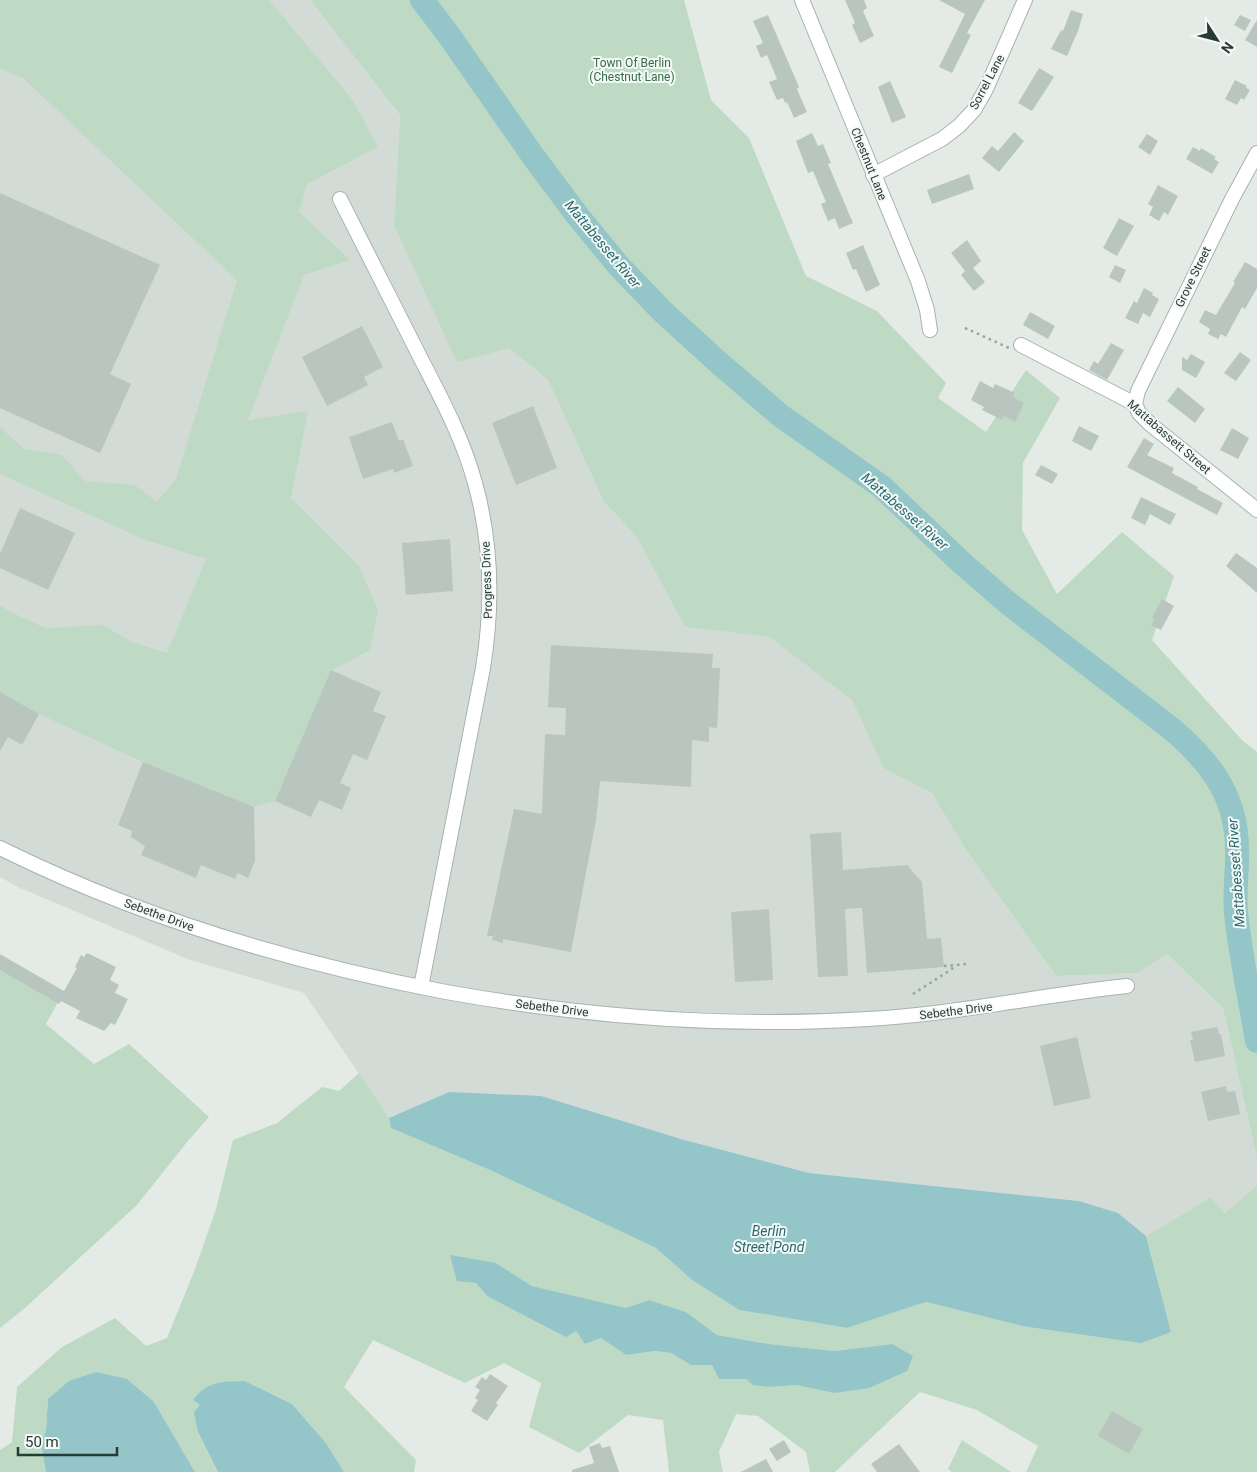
<svg xmlns="http://www.w3.org/2000/svg" width="1257" height="1472" font-family="Roboto,sans-serif">
  <rect width="100%" height="100%" fill="#e4ebe7"/>
  <path fill="#d2dbd6" d="M118 0H310L400 115 394 225 509 348 548 380 604 502 636 536 685 627 769 637 852 700 883 768 932 792 966 850 1056 976 1138 973 1167 954 1223 1008 1257 1158V1185L1225 1213 1211 1197 1146 1236 1118 1213 1079 1201 809 1173 681 1139 449 1092 389 1118 304 993 190 960 20 888 0 877V50Z"/>
  <path fill="#bfdac4" fill-rule="evenodd" d="M0 0H269L352 99 378 147 307 184 299 212 350 260 304 275 248 420 308 411 291 498 359 566 378 611 370 650 331 671 275 801 254 807 143 762 39 714 0 692V605L9 611 45 628 103 625 132 642 167 653 206 559 143 539 0 474V427L24 449 62 455 85 481 135 485 157 502 176 479 237 280 23 78 0 69Z
    M310 0H684L711 100 749 138 806 276 877 311 946 383 938 398 986 432 1026 370 1060 398 1023 463 1022 530 1057 594 1122 532 1174 576 1152 640 1242 740 1257 752V1158L1223 1008 1167 954 1138 973 1056 976 966 850 932 793 883 768 852 700 769 637 685 627 636 536 604 502 548 380 509 348 457 362 394 225 400 115Z
    M0 957 63 993 46 1024 94 1064 129 1044 209 1117 187 1142 137 1205 25 1308 0 1328Z
    M359 1073 389 1118 391 1128 490 1170 656 1248 692 1280 739 1310 847 1328 926 1302 1022 1326 1171 1332 1146 1236 1211 1197 1225 1213 1257 1185V1472H1026L1038 1446 977 1410 920 1392 835 1472H810L806 1452 758 1416 736 1414 719 1452 723 1472H669L663 1420 628 1415 579 1453 529 1427 541 1383 504 1363 465 1383 373 1340 344 1387 416 1460 414 1472H344L326 1443 292 1404 245 1381 194 1401 201 1405 198 1432 218 1472H195L154 1402 48 1399 46 1431 41 1444 46 1472H0V1450L12 1442 17 1387 62 1347 115 1318 146 1346 167 1338 195 1269 216 1209 233 1140 277 1123 322 1087 339 1091ZM496 1263 532 1286 626 1308 649 1300 686 1312 717 1335 769 1344 834 1351 892 1344 834 1393 796 1385 771 1387 746 1379 719 1378 712 1365H691L671 1353 655 1351 626 1355 601 1338 585 1344 576 1331 487 1296 476 1283Z
    M962 1440 1011 1472H952L948 1469Z"/>
  <path fill="#93c5c9" d="M449 1092 541 1096 681 1139 809 1173 1079 1201 1118 1213 1146 1236 1171 1332 1141 1343 1022 1326 926 1302 847 1328 739 1310 692 1280 656 1248 490 1170 391 1128 389 1118Z
    M450 1255 496 1263 532 1286 626 1308 649 1300 686 1312 717 1335 769 1344 834 1351 892 1344 913 1356 907 1371 869 1388 834 1393 796 1385 771 1387 753 1385 746 1379H719L712 1365H691L671 1353 655 1351 626 1355 601 1338 585 1344 576 1331 566 1337 487 1296 476 1283 457 1281Z
    M96 1372 127 1379 154 1402 195 1472H46L41 1444 46 1431 48 1399 69 1381Z
    M245 1381 292 1404 326 1443 344 1472H218L198 1432 194 1412 200 1405 193 1400C208 1380 223 1382 245 1381Z"/>
  <g fill="none" stroke-linecap="round" stroke-linejoin="round">
    <path stroke="#93c5c9" stroke-width="24" d="M422 0 448 34 533 156 577 215 618 265 662 311 719 363 781 416 882 487 963 564 1008 603 1173 730C1211 763 1236 796 1237 847 1238 869 1234 891 1236 912 1240 955 1250 998 1257 1041"/>
  </g>
  <path fill="#b9c6c0" d="M845 0H864L867 8 863 11 874 36 860 43 852 25 855 23Z
    M939 0H985L967 33 971 35 952 73 939 67 965 14Z
    M1071 10 1083 14 1078 31 1067 56 1051 49 1061 30 1063 31Z
    M768 15 799 87 797 89 807 112 794 118 787 102 785 103 783 98 777 100 769 82 777 79 767 55 761 58 756 46 763 43 753 21Z
    M1240 15 1251 20 1245 31 1234 25Z
    M1257 20V47L1245 40Z
    M1039 68 1054 77 1032 111 1018 103Z
    M1235 80 1247 86 1246 88 1250 90 1244 100 1241 98 1237 105 1225 99Z
    M890 81 906 117 892 123 878 87Z
    M1014 132 1024 141 999 172 982 158 992 146 998 151Z
    M812 133 818 146 823 144 831 163 828 164 853 223 839 229 835 218 828 221 821 204 826 202 813 171 808 173 796 141Z
    M1147 134 1158 141 1150 155 1138 147Z
    M1193 147 1200 151 1201 148 1216 157 1214 159 1219 162 1212 174 1186 159Z
    M969 174 974 189 932 204 927 190Z
    M1158 185 1178 196 1168 215 1164 212 1159 221 1149 215 1153 207 1148 204Z
    M0 193 160 265 110 374 131 384 100 453 0 408Z
    M1119 218 1134 226 1117 256 1103 248Z
    M967 240 981 261 973 268 985 282 974 291 961 275 965 271 951 253Z
    M863 245 880 285 866 292 856 269 853 270 846 253Z
    M1245 262 1257 269V288L1245 309 1242 307 1226 337 1221 334 1218 339 1208 334 1210 329 1199 322 1205 310 1216 315 1235 283 1233 282Z
    M1115 265 1126 270 1120 283 1109 277Z
    M1144 288 1153 293 1152 295 1159 299 1150 317 1143 313 1138 324 1125 318 1134 301 1137 303Z
    M1030 312 1055 326 1048 339 1023 325Z
    M362 326 383 367 364 377 368 385 327 406 302 357Z
    M1111 343 1124 350 1107 380 1089 370 1094 361 1098 364Z
    M1240 352 1251 360 1236 381 1224 373Z
    M1191 354 1205 362 1196 378 1182 370V357L1187 360Z
    M980 381 993 388 995 384 1015 393 1013 397 1024 403 1015 422 1004 416 1002 420 982 410 984 407 971 400Z
    M1178 387 1205 409 1195 423 1167 401Z
    M533 406 557 468 516 485 492 423Z
    M392 422 399 441 403 439 413 466 394 473 393 469 363 479 349 437Z
    M1079 426 1099 436 1091 451 1072 441Z
    M1232 428 1249 438 1238 459 1220 450Z
    M1144 438 1154 444 1147 455 1174 468 1172 473 1198 487 1197 489 1223 503 1217 515 1127 467Z
    M1041 465 1058 474 1052 484 1035 475Z
    M1141 497 1176 514 1170 525 1150 514 1145 525 1131 518Z
    M20 508 75 533 48 590 0 568V554Z
    M450 539 453 591 406 595 402 543Z
    M1236 553 1257 568V593L1226 566Z
    M1162 599 1174 606 1161 630 1151 625 1154 619 1152 618Z
    M551 645 713 654 712 668H720L717 728 709 727V742L692 740 691 787 600 781 596 820 571 952 503 939V943L492 940 493 936H487L514 809 542 814 545 734 565 735 566 708 548 707Z
    M331 670 381 692 373 711 386 716 367 760 353 754 340 783 351 788 342 810 319 800 311 817 275 801Z
    M0 692 39 714 22 745 8 737 0 751Z
    M143 762 254 807 255 861 248 878 238 873 235 879 201 865 196 878 141 855 145 846 131 837 132 831 118 825Z
    M841 832 843 870 907 865 922 882 927 939 941 938 944 967 867 973 862 908 845 909 848 976 818 977 810 834Z
    M769 909 773 980 735 982 731 912Z
    M87 953 116 967 110 980 119 985 115 993 128 999 115 1025 111 1023 104 1031 76 1018 80 1011 61 1001 59 1004 0 970V954L64 991 77 968 75 967 81 955 84 957Z
    M1217 1027 1219 1034H1221L1225 1056 1195 1062 1190 1040H1193L1191 1032Z
    M1077 1037 1091 1098 1054 1106 1040 1046Z
    M1226 1086 1227 1092 1235 1091 1240 1114 1208 1121 1201 1092Z
    M490 1374 508 1386 496 1403 498 1405 487 1421 471 1411 478 1400 475 1398 480 1390 475 1387 482 1377 486 1380Z
    M1112 1411 1143 1429 1129 1454 1098 1436Z
    M784 1440 791 1452 777 1461 769 1449Z
    M600 1443 602 1448 610 1446 619 1472H572V1470L594 1463 589 1447Z
    M899 1444 920 1472H877L871 1464Z
    M766 1459 773 1472H741Z"/>
  <g fill="none" stroke-linecap="round" stroke-linejoin="round">
    <g stroke="#a7b3ad" stroke-width="16">
      <path id="minor" d="M802 0 918 281 927 310 930 330
        M873 175 942 139 959 126 974 110 986 89 1025 0
        M340 199C366 251 393 303 419 355 440 396 463 438 475 483 492 544 493 606 483 668L421 987
        M1021 345 1135 404 1139 413 1150 424 1257 510
        M1135 404 1138 391 1232 199 1257 153
        M0 848C141 918 292 963 446 992 586 1017 727 1028 868 1019 956 1014 1041 995 1127 986"/>
    </g>
    <path stroke="#88ab9d" stroke-width="2.5" stroke-dasharray="2.5 4" stroke-linecap="butt" d="M965 328 1009 348
      M944 966 967 964
      M913 994 952 969 954 965"/>
    <use href="#minor" stroke="#fff" stroke-width="14"/>
  </g>
  <g text-anchor="middle" dominant-baseline="central" stroke-width="4" stroke-linejoin="round" paint-order="stroke">
    <g font-size="12" fill="#346d46" stroke="#f4f8f6">
      <text x="632" y="63">Town Of Berlin<tspan x="632" dy="14">(Chestnut Lane)</tspan></text>
    </g>
    <g font-size="12" fill="#253b33" stroke="#f4f8f6">
      <text transform="translate(987 82) rotate(-62)">Sorrel Lane</text>
      <text transform="translate(869 164) rotate(68)">Chestnut Lane</text>
      <text transform="translate(1193 277) rotate(-64)">Grove Street</text>
      <text transform="translate(1169 437) rotate(41)">Mattabassett Street</text>
      <text transform="translate(487 580) rotate(-92)">Progress Drive</text>
      <text transform="translate(159 915) rotate(20)">Sebethe Drive</text>
      <text transform="translate(552 1008) rotate(7)">Sebethe Drive</text>
      <text transform="translate(956 1011) rotate(-7)">Sebethe Drive</text>
    </g>
    <g font-size="14" font-style="italic" fill="#27696f" stroke="#f4f8f6">
      <text transform="translate(603 244) rotate(50)">Mattabesset River</text>
      <text transform="translate(905 511) rotate(41)">Mattabesset River</text>
      <text transform="translate(1236 873) rotate(-94)">Mattabesset River</text>
      <text x="769" y="1231">Berlin<tspan x="769" dy="16">Street Pond</tspan></text>
    </g>
  </g>
  <g transform="translate(1217 40) rotate(126)" stroke="#f4f8f6" stroke-width="4" paint-order="stroke">
  <path d="M0-4L9 19L0 12L-9 19Z" fill="#253b33"/>
  <text y="-8" font-size="14" font-weight="bold" text-anchor="middle" fill="#253b33">N</text>
  </g>
  <path d="M18 1447v8h99v-8" fill="none" stroke="#253b33" stroke-width="2.5"/>
  <text x="25" y="1447" font-size="15" fill="#253b33" stroke="#f4f8f6" stroke-width="4" paint-order="stroke">50 m</text>
</svg>
